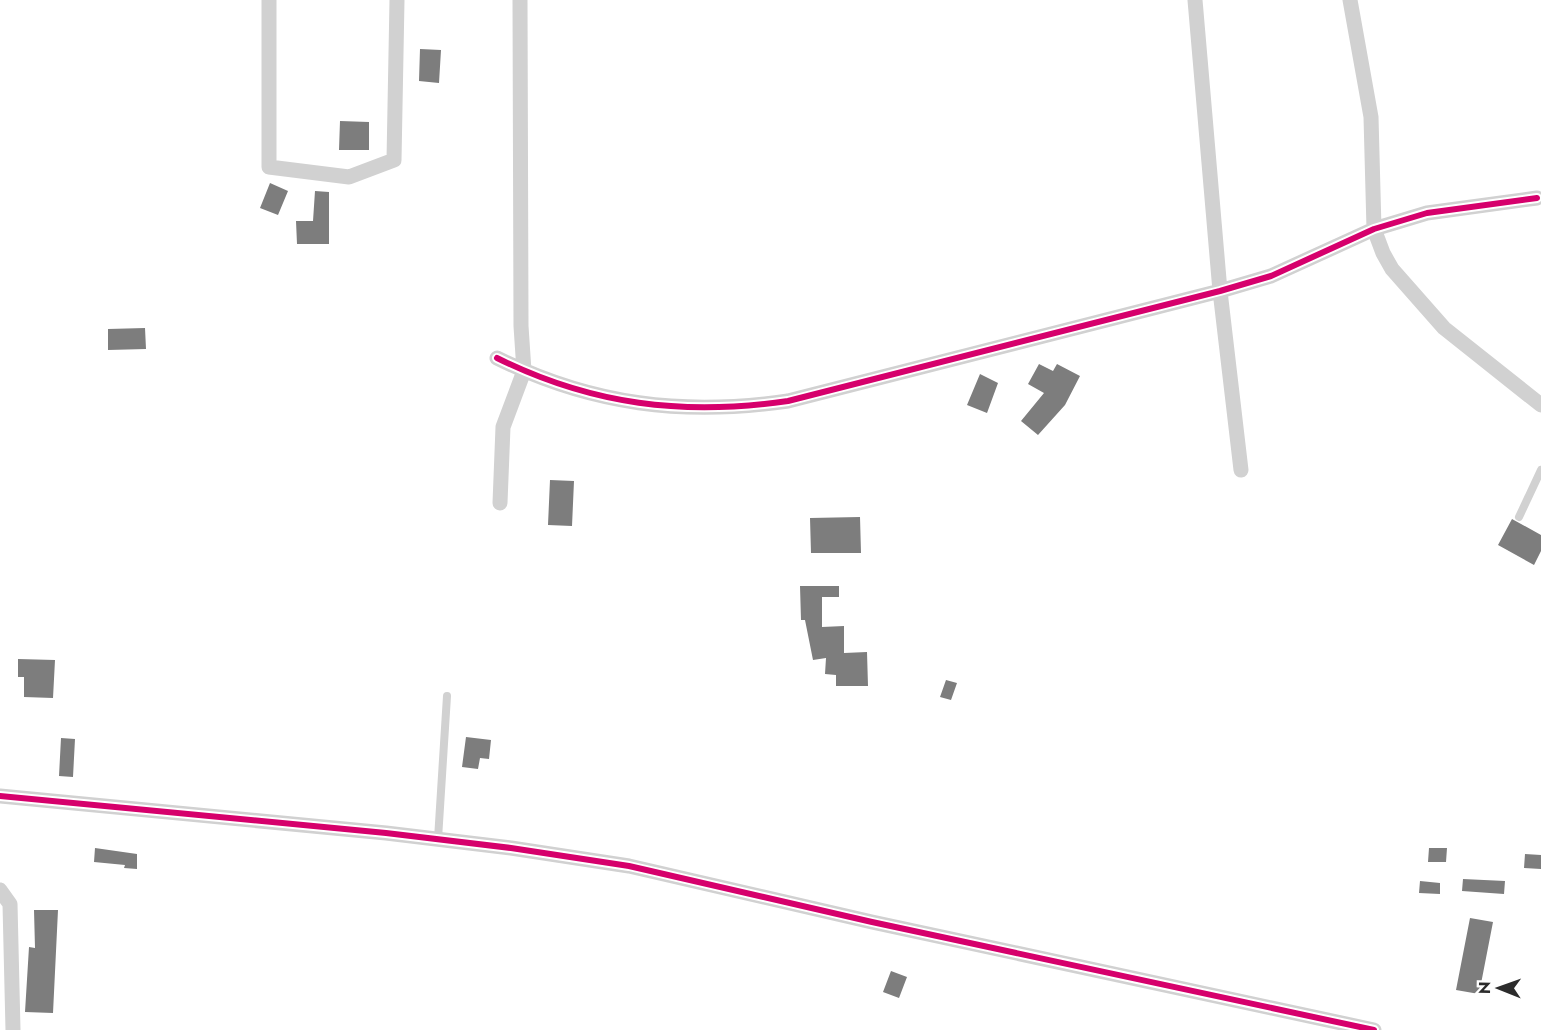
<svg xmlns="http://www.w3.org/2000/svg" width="1541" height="1030" font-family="Jost,sans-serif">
  <rect width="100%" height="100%" fill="#fff"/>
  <path fill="#7d7d7d" d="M420 49 441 50 439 83 419 81Z
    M340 121 369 122V150H339Z
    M270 183 288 191 278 215 260 208Z
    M315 191 329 192V244H297L296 221H313Z
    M145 328 146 349 108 350V329Z
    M1039 364 1053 371 1057 364 1080 376 1065 405 1038 435 1021 421 1044 393 1028 384Z
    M980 374 998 383 987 413 967 405Z
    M550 480 574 481 572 526 548 525Z
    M860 517 861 553H811L810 518Z
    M1512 519 1541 535V551L1534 565 1498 545Z
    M800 586H839V597H822V627L844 626V653L867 652 868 686H836V675L825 674 826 658 813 660 805 620H801Z
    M18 659 55 660 53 698 24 697V677H18Z
    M946 680 957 683 951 700 940 697Z
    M466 737 491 740 489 759 480 758 478 769 462 767Z
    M61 738 75 739 73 777 59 776Z
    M95 848 137 854V869L124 868 125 865 94 862Z
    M1429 848H1447L1446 862H1428Z
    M1525 854 1541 855V869L1524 868Z
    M1463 879 1505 881 1504 894 1462 891Z
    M1420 881 1440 883V894L1419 893Z
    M34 910H58L53 1013 25 1012 29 947 35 948Z
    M1470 918 1493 922 1479 994 1456 990Z
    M891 971 907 977 899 998 883 992Z"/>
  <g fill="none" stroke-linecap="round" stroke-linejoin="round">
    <path stroke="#d1d1d1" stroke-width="8" d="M1519 517 1541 470
      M438 839 447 696"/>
    <path stroke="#d1d1d1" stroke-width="15" d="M269 0V167L349 177 394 160 397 0
      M1195 0 1220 291 1241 470
      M1350 0 1371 117 1374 229 1383 253 1392 269 1444 328 1541 405
      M497 358C592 405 683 416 788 401L1220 291 1271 276 1374 229 1427 213 1537 198
      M500 503 503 427 524 371 521 326 520 0
      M0 796 386 833 511 848 629 866 872 922 1374 1030
      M0 890 10 904 13 1030"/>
    <g stroke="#fff" stroke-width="10">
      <path id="cycleway" d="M497 358C592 405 683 416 788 401L1220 291 1271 276 1374 229 1427 213 1537 198
        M0 796 386 833 511 848 629 866 872 922 1374 1030"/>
    </g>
    <use href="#cycleway" stroke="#d6006c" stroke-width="6"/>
  </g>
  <g transform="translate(1499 988) rotate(271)" stroke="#ffffff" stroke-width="4.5" paint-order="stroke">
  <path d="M0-4.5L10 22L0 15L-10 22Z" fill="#2c2c2c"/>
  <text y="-9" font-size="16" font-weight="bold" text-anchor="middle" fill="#2c2c2c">N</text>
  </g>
</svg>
